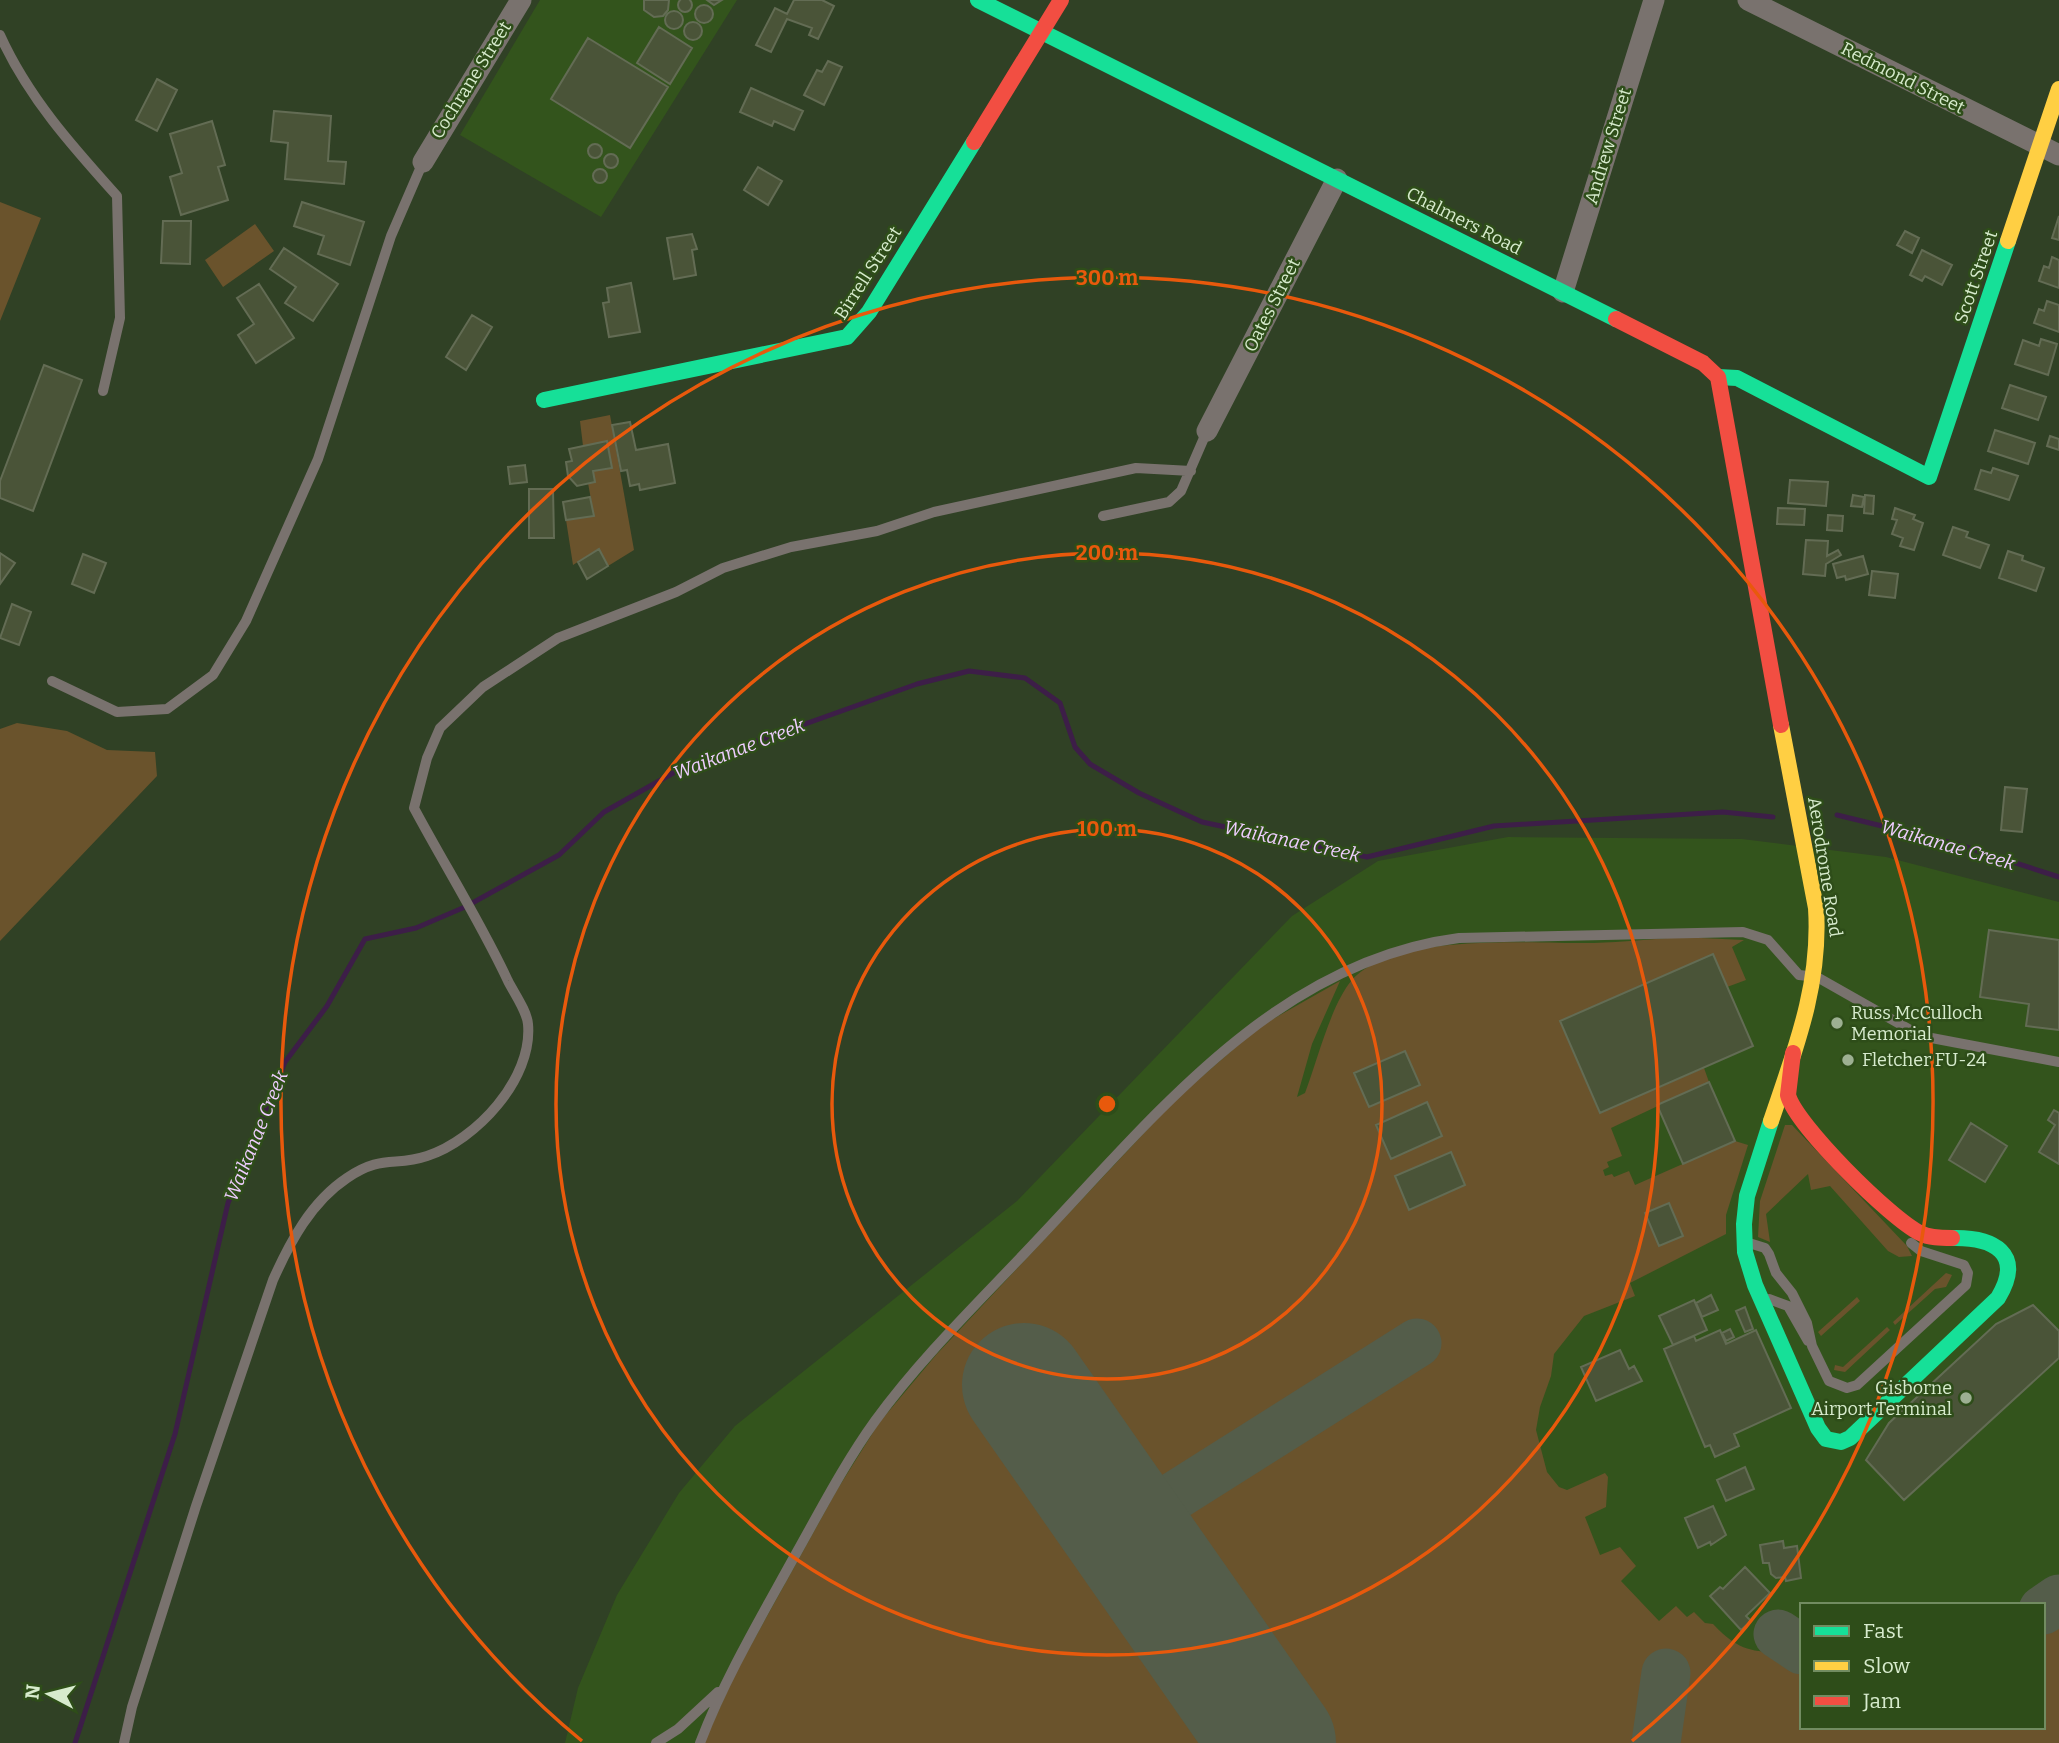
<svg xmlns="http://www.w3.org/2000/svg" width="2059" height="1743" font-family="Bitter,serif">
  <rect width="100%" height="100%" fill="#304125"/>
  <path fill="#33541c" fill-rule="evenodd" d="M540 0H737L601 217 460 135Z
    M1508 837 1742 839 1886 857 2059 902V1743H565L578 1688 617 1595 679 1493 735 1426 1017 1201 1292 916 1378 861ZM1802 1605H2043V1727H1802Z"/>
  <path fill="#6a532c" d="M0 202 41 218 0 321Z
    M255 224 274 251 223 287 205 260Z
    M610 415 634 550 608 566 598 549 573 565 566 520 594 516 588 483 593 471 611 468 606 441 583 446 580 421Z
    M17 723 67 731 107 750 155 752 157 776 0 941V729Z
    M1680 937 1744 940 1732 947 1746 980 1727 987 1600 1113 1704 1068 1709 1082 1611 1128 1622 1156 1607 1162 1609 1167 1603 1170 1605 1176 1612 1174 1614 1177 1629 1171 1635 1185 1735 1141 1748 1145 1726 1215V1234L1630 1283 1635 1296 1584 1316 1554 1354 1551 1376 1540 1407 1536 1430 1547 1472 1559 1487 1567 1490 1605 1473 1608 1477 1606 1507 1585 1517 1600 1555 1620 1547 1636 1566 1621 1581 1659 1621 1676 1606 1687 1617 1694 1612 1705 1623 1713 1624C1748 1661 1759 1646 1802 1658V1727H2043V1617L2059 1610V1743H704L735 1674 837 1490 879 1423 936 1355 1175 1100 1259 1027 1340 981 1312 1044 1297 1097 1305 1093C1317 1062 1331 1004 1352 980 1396 931 1533 944 1594 943 1623 942 1651 939 1680 937Z
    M1785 1125H1792L1907 1246 1912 1256 1899 1257 1888 1251 1830 1186 1811 1190 1808 1174 1766 1214 1770 1242 1758 1237 1760 1201Z
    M1946 1273 1952 1275 1946 1287 1935 1289 1895 1325 1893 1322Z
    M1857 1297 1860 1301 1821 1336 1818 1332Z
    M1887 1327 1890 1330 1845 1372 1834 1370 1835 1365 1843 1367Z"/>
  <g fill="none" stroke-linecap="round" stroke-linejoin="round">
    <path stroke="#3d1e48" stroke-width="5" d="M1837 815 1960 845 2059 877
      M75 1743 175 1434 228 1203 285 1062 327 1006 365 939 416 928 465 907 559 855 604 812 682 768 917 684 969 671 1025 678 1060 703 1075 747 1090 764 1139 793 1202 822 1367 857 1494 826 1723 812 1773 817"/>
    <path stroke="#545d4a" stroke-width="49" d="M1124 1528 1417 1343
      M2043 1610 2059 1599
      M1778 1634 1802 1650
      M1656 1743 1666 1673"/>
    <path stroke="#545d4a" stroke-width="124" d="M1024 1385 1274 1743"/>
  </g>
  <path fill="#4a5438" stroke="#636c54" stroke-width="2" d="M678 5a7 7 0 1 1 14 0a7 7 0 1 1-14 0Z
    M669 0 668 10 663 16 654 17 644 10V0Z
    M722 0 714 5 707 0Z
    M794 0H822L834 6 818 39 809 35 812 28 787 19 771 52 756 45 775 8 787 14Z
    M695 14a9 9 0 1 1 18 0a9 9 0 1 1-18 0Z
    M665 20a9 9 0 1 1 18 0a9 9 0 1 1-18 0Z
    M684 31a9 9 0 1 1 18 0a9 9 0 1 1-18 0Z
    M659 27 692 48 670 84 637 63Z
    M588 38 668 87 630 148 551 99Z
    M828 61 842 67 824 105 804 95 817 70 822 72Z
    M157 79 177 90 157 131 136 120Z
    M751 88 803 111 794 130 774 121 772 126 740 112Z
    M274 111 331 116 328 161 346 162 344 184 285 179 288 143 271 141Z
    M212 121 225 165 218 167 228 200 181 215 170 177 182 173 170 134Z
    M588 151a7 7 0 1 1 14 0a7 7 0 1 1-14 0Z
    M604 161a7 7 0 1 1 14 0a7 7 0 1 1-14 0Z
    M758 167 782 181 768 205 744 190Z
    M593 176a7 7 0 1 1 14 0a7 7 0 1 1-14 0Z
    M302 202 364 222 350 265 318 254 324 236 294 226Z
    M2059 216V240L2052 238Z
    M163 221H191L190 264 161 263Z
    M1905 231 1919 238 1912 253 1897 245Z
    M692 234 697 249 692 250 696 275 674 279 667 238Z
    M284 248 338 284 313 321 285 303 296 287 270 269Z
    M1922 250 1952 265 1942 285 1925 276 1922 281 1910 275Z
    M2052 257 2059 260V288L2039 281 2044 266 2049 268Z
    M631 283 640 332 609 337 603 303 609 302 607 288Z
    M259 284 294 338 256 363 238 335 254 324 237 298Z
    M2047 301 2059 305V332L2034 323 2039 309 2044 311Z
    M472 315 492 327 466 370 446 357Z
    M2041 339 2057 344 2048 375 2015 364 2023 340 2039 346Z
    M44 365 82 380 33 511 0 498V481Z
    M2010 385 2046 397 2038 420 2002 408Z
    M630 422 636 450 668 444 675 483 640 490 639 484 630 486 627 470 621 471 612 425Z
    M1995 430 2035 443 2028 464 1988 451Z
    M2050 436 2059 439V450L2047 446Z
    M607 441 612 468 593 471 595 482 577 486 568 476 566 462 572 461 569 449Z
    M525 465 527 482 510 484 508 467Z
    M1993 468 2018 476 2009 500 1975 489 1981 470 1991 473Z
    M1790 480 1828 482 1826 506 1788 503Z
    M529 489H553L554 538H529Z
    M1853 495 1864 497 1862 507 1851 506Z
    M1865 495 1874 496 1873 514 1864 513Z
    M590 497 594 516 566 520 563 502Z
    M1778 508 1805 509 1804 525 1777 524Z
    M1895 508 1915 515 1913 519 1923 523 1914 550 1900 546 1903 538 1892 534 1897 520 1892 519Z
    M1828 515 1843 516 1842 531 1827 530Z
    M1953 527 1968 532 1966 537 1989 545 1980 568 1943 555Z
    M1806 540 1828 541 1827 556 1838 550 1841 555 1826 564 1825 576 1803 574Z
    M599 549 608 566 587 579 578 562Z
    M2008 551 2023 556 2022 560 2044 568 2036 591 1999 578Z
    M0 553 15 563 0 584Z
    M83 554 106 563 94 593 72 584Z
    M1863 556 1868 574 1846 580 1845 576 1837 578 1833 564Z
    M1872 571 1898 574 1895 598 1869 595Z
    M12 604 31 612 19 645 0 638Z
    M2005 787 2027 789 2022 832 2001 830Z
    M1989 930 2059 940V1030L2026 1026 2029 1004 1980 997Z
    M1713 954 1753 1046 1600 1113 1560 1021Z
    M1405 1051 1420 1085 1369 1107 1354 1073Z
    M1709 1082 1735 1141 1683 1164 1657 1105Z
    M1427 1102 1442 1136 1391 1159 1376 1125Z
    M2054 1110 2059 1113V1164L2039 1152 2055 1125 2048 1120Z
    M1971 1123 2007 1146 1985 1182 1949 1160Z
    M1451 1152 1465 1185 1409 1210 1395 1176Z
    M1669 1203 1683 1236 1659 1246 1645 1213Z
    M1711 1295 1718 1310 1702 1317 1696 1303Z
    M1694 1300 1707 1330 1673 1345 1659 1316Z
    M2033 1305 2059 1331V1358L1904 1500 1866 1460 1889 1423 1996 1324Z
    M1745 1307 1753 1329 1745 1332 1736 1311Z
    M1730 1329 1734 1337 1726 1341 1722 1333Z
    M1720 1330 1726 1344 1756 1330 1791 1408 1734 1434 1739 1446 1715 1457 1710 1445 1705 1447 1664 1349 1694 1336 1696 1341Z
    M1620 1350 1629 1369 1634 1366 1642 1381 1596 1401 1581 1367Z
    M1745 1467 1754 1489 1726 1501 1717 1480Z
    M1713 1506 1726 1535 1711 1545 1710 1542 1698 1548 1685 1518Z
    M1783 1541 1784 1548 1797 1546 1801 1578 1786 1581 1785 1577 1776 1578 1771 1574 1769 1563H1763L1760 1545Z
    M1745 1567 1770 1593 1746 1616 1751 1621 1741 1630 1710 1596 1720 1587 1723 1589Z"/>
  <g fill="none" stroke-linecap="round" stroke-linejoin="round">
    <path stroke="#79726e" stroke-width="10" d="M0 35C28 97 72 146 117 196L120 318 103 391
      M1103 516 1169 502 1181 491 1207 431
      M52 681 117 712 167 709 213 675 246 621 318 459 391 236 423 162
      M1749 1243 1765 1248 1769 1254 1776 1273 1792 1293 1807 1323 1812 1346 1829 1381 1847 1388 1857 1385 1966 1285 1968 1273 1964 1265 1921 1251 1911 1243
      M1769 1299 1788 1306 1808 1341
      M124 1743 132 1707 196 1506 273 1280C290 1242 311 1202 347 1178 382 1154 395 1167 427 1156 476 1140 533 1079 528 1024 527 1011 514 993 508 981 480 921 445 866 414 808L427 758 440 728 483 687 558 638 676 592 723 568 791 547 877 531 934 512 1136 468 1191 471
      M656 1743 678 1729 718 1692
      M700 1743C725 1678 760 1619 793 1559 819 1513 844 1464 875 1421 923 1355 984 1297 1040 1237 1157 1113 1278 961 1459 938L1743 932 1768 940 1799 975 1817 977 1921 1036 2059 1062"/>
    <path stroke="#79726e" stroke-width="21" d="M1748 0 2059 155
      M423 162 521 0
      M1563 292 1654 0
      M1207 431 1337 179"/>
    <path stroke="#16e098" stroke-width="16" d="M978 0 1616 319
      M1718 377 1737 378 1929 477 2008 241
      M544 400 847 337 869 312 974 142
      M1771 1121 1747 1196 1744 1224 1745 1252 1755 1285 1818 1428 1826 1439 1841 1442 1850 1438 1998 1298C2025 1253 1993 1237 1952 1238"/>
    <path stroke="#ffcf43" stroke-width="16" d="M2008 241 2059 89
      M1771 1121C1795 1050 1821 985 1816 908L1781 725"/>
    <path stroke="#f24e42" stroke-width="16" d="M974 142 1061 0
      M1616 319 1703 363 1718 377 1781 725
      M1793 1053 1788 1095C1795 1124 1891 1219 1920 1233 1929 1238 1941 1238 1952 1238"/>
  </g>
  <g fill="none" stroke="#e8590c" stroke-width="3.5">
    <circle cx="1107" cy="1104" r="275"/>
    <circle cx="1107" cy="1104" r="551"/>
    <path d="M582 1741A826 826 0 1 1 1632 1741"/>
  </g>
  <g fill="#9db092" stroke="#2e4d19" stroke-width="2.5">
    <circle cx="1837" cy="1023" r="7"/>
    <circle cx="1848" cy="1060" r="7"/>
    <circle cx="1966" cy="1398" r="7"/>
  </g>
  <g text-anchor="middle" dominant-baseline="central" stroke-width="5" stroke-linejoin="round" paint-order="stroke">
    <g font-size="18" fill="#d7ebcd" stroke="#2e4d19">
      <text transform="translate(1903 78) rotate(27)">Redmond Street</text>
      <text transform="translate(471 80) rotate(-58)">Cochrane Street</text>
      <text transform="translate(1608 146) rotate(-73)">Andrew Street</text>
      <text transform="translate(1464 221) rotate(27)">Chalmers Road</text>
      <text transform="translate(868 273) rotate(-57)">Birrell Street</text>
      <text transform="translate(1976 277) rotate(-71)">Scott Street</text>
      <text transform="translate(1272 305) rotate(-63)">Oates Street</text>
      <text transform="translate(1825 867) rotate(81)">Aerodrome Road</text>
    </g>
    <g font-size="18" fill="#d7ebcd" stroke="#2e4d19" text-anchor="start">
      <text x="1851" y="1013">Russ McCulloch<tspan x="1851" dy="21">Memorial</tspan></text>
      <text x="1862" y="1060">Fletcher FU-24</text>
      <text x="1952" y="1388" text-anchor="end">Gisborne<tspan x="1952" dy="21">Airport Terminal</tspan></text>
    </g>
    <g font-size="19" font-style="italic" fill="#efceff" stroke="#2e4d19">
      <text transform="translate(739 749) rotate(-21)">Waikanae Creek</text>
      <text transform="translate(1292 841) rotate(12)">Waikanae Creek</text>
      <text transform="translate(1948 845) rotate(16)">Waikanae Creek</text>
      <text transform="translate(256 1136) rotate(-68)">Waikanae Creek</text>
    </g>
  </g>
  <circle cx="1107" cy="1104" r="10" fill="#e8590c" stroke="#2e4d19" stroke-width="3.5"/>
  <g font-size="21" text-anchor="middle" font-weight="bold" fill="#e8590c" stroke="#2e4d19" stroke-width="5" stroke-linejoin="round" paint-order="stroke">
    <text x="1107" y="285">300 m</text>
    <text x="1107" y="560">200 m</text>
    <text x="1107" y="836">100 m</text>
  </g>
  <rect x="1800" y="1603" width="245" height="126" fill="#2e4d19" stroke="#728c61" stroke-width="2"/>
  <rect x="1814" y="1626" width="35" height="10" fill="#16e098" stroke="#728c61" stroke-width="2"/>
  <text x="1863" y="1638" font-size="21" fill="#d7ebcd">Fast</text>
  <rect x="1814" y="1661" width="35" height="10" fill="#ffcf43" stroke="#728c61" stroke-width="2"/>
  <text x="1863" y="1673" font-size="21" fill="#d7ebcd">Slow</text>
  <rect x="1814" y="1696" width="35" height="10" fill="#f24e42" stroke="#728c61" stroke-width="2"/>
  <text x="1863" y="1708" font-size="21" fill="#d7ebcd">Jam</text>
  <g transform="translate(49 1694) rotate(277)" stroke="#2e4d19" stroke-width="5" paint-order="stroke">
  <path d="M0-5L12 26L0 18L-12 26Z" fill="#d7ebcd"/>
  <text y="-10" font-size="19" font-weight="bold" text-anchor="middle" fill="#d7ebcd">N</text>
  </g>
</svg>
